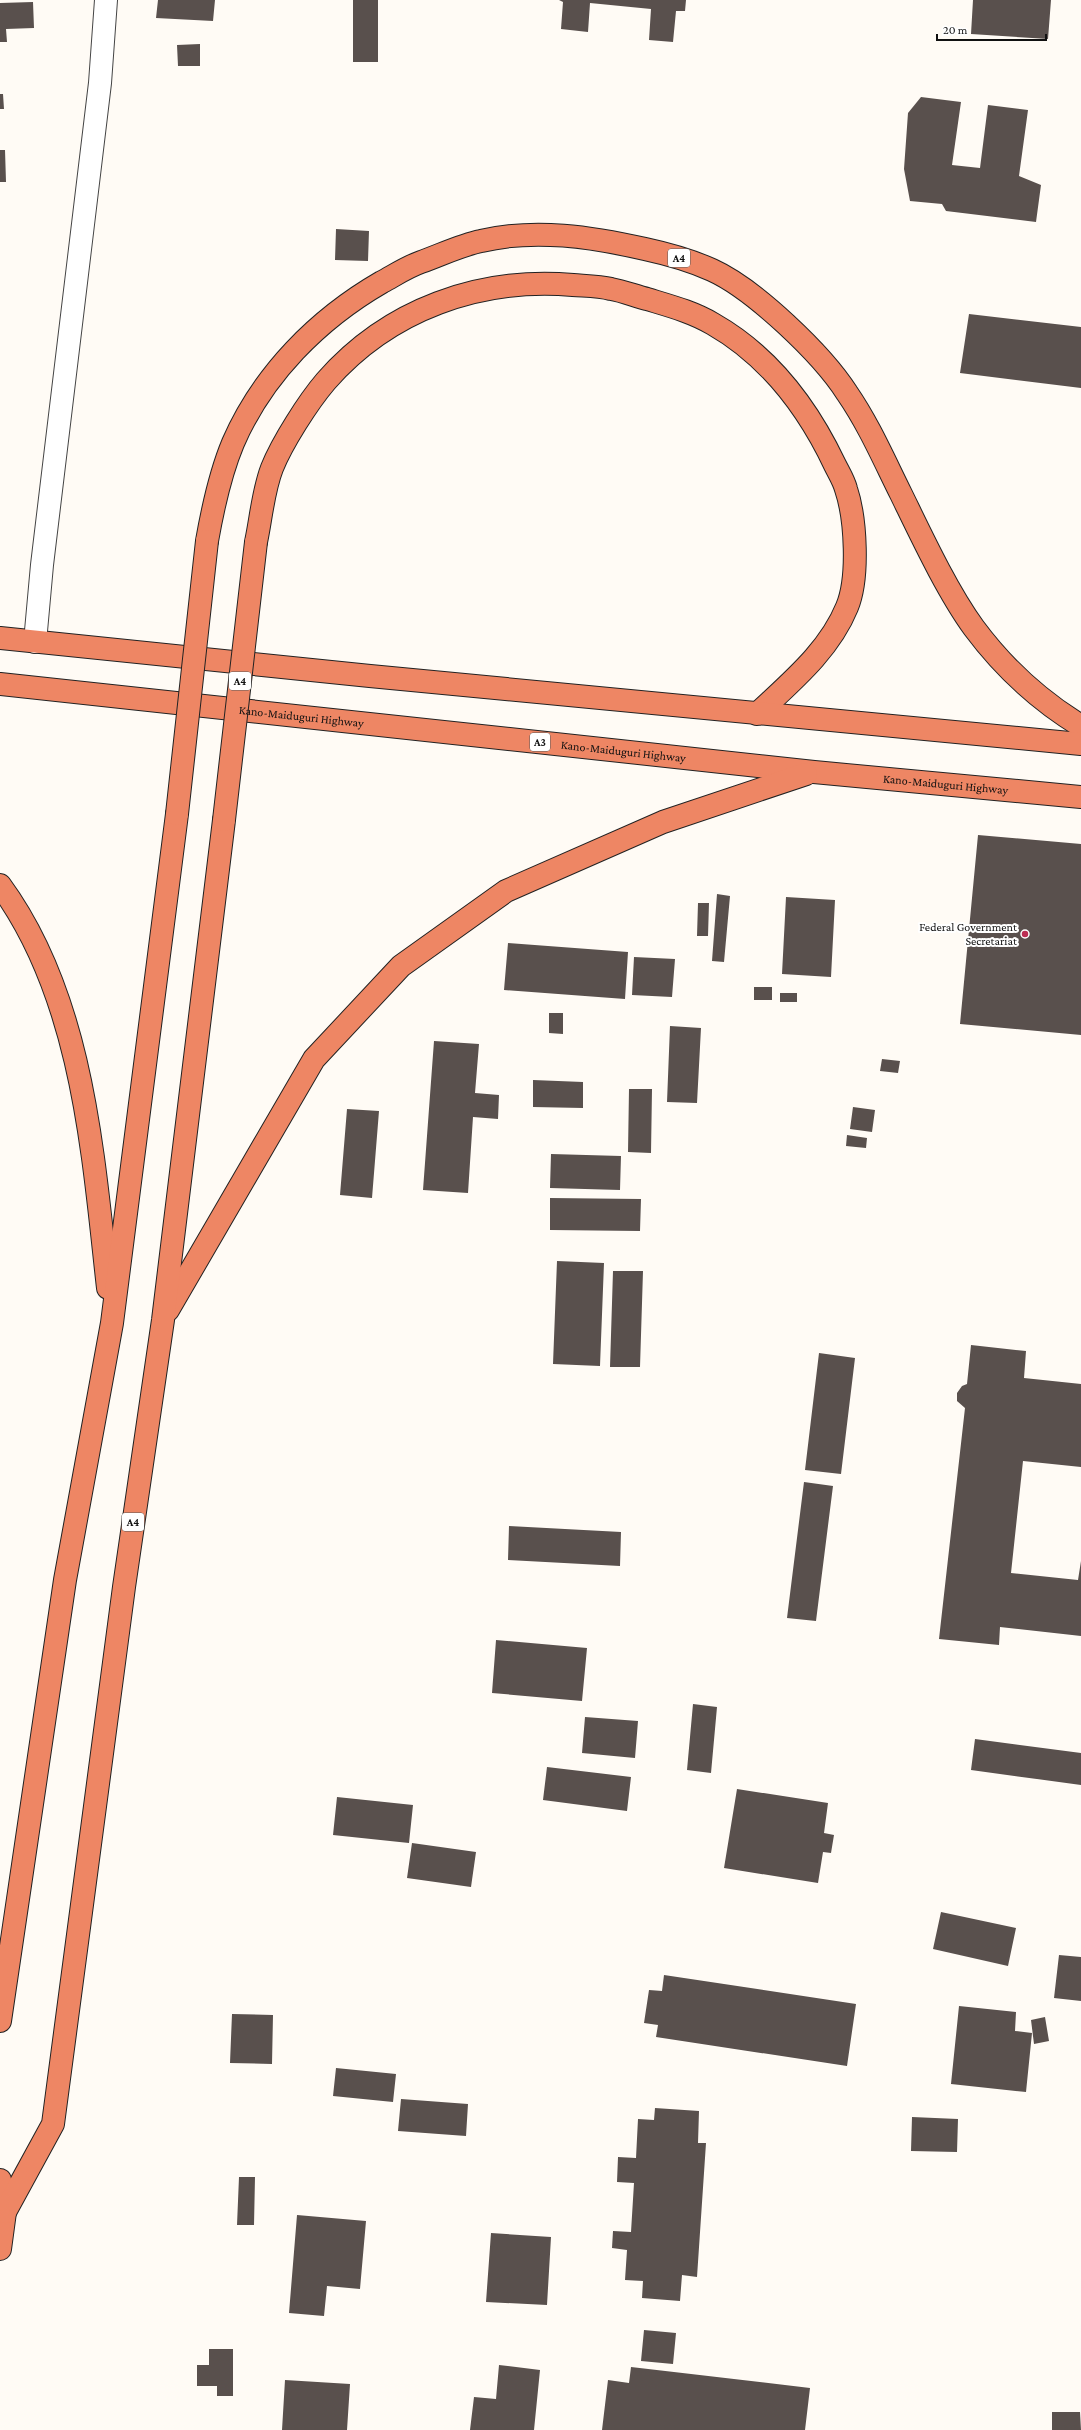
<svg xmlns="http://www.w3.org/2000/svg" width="1081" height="2430" font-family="'Crimson Pro',serif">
  <rect width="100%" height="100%" fill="#fffbf5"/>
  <path fill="#59504d" d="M158 0H215L213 21 156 18Z
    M353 0H378V62H353Z
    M559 0H686L685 11H676L673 42 649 40 651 9 590 3 588 32 561 29 563 2Z
    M973 0H1051L1048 39 971 34Z
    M33 2 34 28 6 29 7 42H0V3Z
    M200 44V66H178L177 45Z
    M0 94H3L4 109H0Z
    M921 97 961 102 952 165 980 168 988 105 1028 110 1019 176 1041 185 1036 222 946 211 942 204 910 201 904 169 908 113Z
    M0 150H5L6 182H0Z
    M336 229 369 231 368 261 335 260Z
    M969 314 1081 327V388L960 373Z
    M978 835 1081 844V1035L960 1024Z
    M717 894 730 896 724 962 712 961Z
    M786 897 835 900 831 977 782 974Z
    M698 903H709L708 936H697Z
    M508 943 628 952 625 999 504 990Z
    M634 957 675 959 672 997 632 995Z
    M754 987H772V1000H754Z
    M780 993H797V1002H780Z
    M549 1013H563V1034L549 1033Z
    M670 1026 701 1028 697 1103 667 1102Z
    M434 1041 479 1044 475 1093 499 1095 498 1119 473 1117 468 1193 423 1190Z
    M882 1059 900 1061 898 1073 880 1071Z
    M533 1080 583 1082V1108L533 1107Z
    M629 1089H652L651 1153 628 1152Z
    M853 1107 875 1110 872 1132 850 1129Z
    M347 1109 379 1111 372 1198 340 1195Z
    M847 1135 867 1138 866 1148 846 1146Z
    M551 1154 621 1156 620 1190 550 1188Z
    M550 1198 641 1199 640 1231 550 1230Z
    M557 1261 604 1263 600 1366 553 1364Z
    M613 1271H643L640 1367H610Z
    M971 1345 1026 1351 1024 1378 1081 1384V1467L1023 1461 1011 1573 1078 1580 1081 1561V1636L1000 1627 999 1645 939 1639 965 1408 957 1401V1393L962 1386 967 1384Z
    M819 1353 855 1358 841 1474 805 1470Z
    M804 1482 833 1486 816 1621 787 1618Z
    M509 1526 621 1532 620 1566 508 1560Z
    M496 1640 587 1648 582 1701 492 1693Z
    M693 1704 717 1707 711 1773 687 1770Z
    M585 1717 638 1721 635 1758 582 1753Z
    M975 1739 1081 1753V1785L971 1770Z
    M547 1767 631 1777 627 1811 543 1800Z
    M737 1789 828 1803 824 1833 834 1835 831 1853 823 1852 818 1883 724 1868Z
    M337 1797 413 1805 409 1843 333 1835Z
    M412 1843 476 1852 471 1887 407 1878Z
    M941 1912 1016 1928 1008 1966 933 1949Z
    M1059 1955 1081 1957V2001L1054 1998Z
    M664 1975 856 2004 847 2066 656 2037 658 2025 644 2023 649 1990 662 1991Z
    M959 2006 1016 2012 1015 2031 1032 2033 1026 2092 951 2084Z
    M232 2014 273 2015 272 2064 230 2063Z
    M1045 2017 1049 2041 1034 2044 1031 2020Z
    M336 2068 396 2074 393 2102 333 2096Z
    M401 2099 468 2104 466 2136 398 2131Z
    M655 2108 699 2111 698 2143H706L697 2277 682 2275 680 2301 642 2298 643 2281 625 2280 627 2250 612 2248 613 2231 631 2232 634 2183 617 2182 618 2157 636 2158 638 2119 654 2120Z
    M912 2117 958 2119 957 2152 911 2151Z
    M239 2177H255L254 2225H237Z
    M297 2215 366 2221 360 2289 327 2286 324 2316 289 2313Z
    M491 2233 551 2237 547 2305 486 2302Z
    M644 2330 676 2333 673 2364 641 2361Z
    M209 2349H233V2396H217V2386H197V2365H209Z
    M499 2365 540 2370 534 2430H470L474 2397 496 2399Z
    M631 2367 810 2388 805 2430H602L608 2380 629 2383Z
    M285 2380 350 2384 347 2430H282Z
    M1052 2412H1080L1081 2430H1052Z"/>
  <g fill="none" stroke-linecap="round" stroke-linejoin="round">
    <g stroke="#444" stroke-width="24">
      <path id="minor" d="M35 642 42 565 100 83 106 0"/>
    </g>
    <g stroke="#222" stroke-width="24">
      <g id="highway">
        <path d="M207 541C213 507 220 474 233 443 263 374 318 319 382 282 395 275 407 267 421 262 441 255 461 245 481 241 535 228 592 237 645 249 668 254 690 260 712 270 754 289 822 354 847 393 869 425 884 460 901 494 921 535 947 591 974 628 1003 667 1040 701 1081 726"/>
        <path d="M256 542C261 519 263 491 272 468 282 443 308 402 326 381 389 309 480 277 573 285 586 286 599 286 611 289 623 291 635 296 647 299 670 306 693 312 713 324 769 356 808 408 835 465 839 473 844 481 846 489 856 519 859 578 847 607 829 651 791 682 757 714"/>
        <path d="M0 638 370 676 1081 744"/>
        <path id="s1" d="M0 684 814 772 1081 797"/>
        <path d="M0 885C83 998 93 1154 108 1288"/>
        <path d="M168 1310 314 1059 401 966 506 891 663 822 806 774"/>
        <path d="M0 2021 65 1580 112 1323 177 814"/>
        <path d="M0 2180 5 2212 0 2249"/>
        <path d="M5 2212 53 2124 124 1587 163 1320 224 820"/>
      </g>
    </g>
    <use href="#minor" stroke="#fff" stroke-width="22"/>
    <use href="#highway" stroke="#ee8664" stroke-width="22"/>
    <g stroke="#222" stroke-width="24" stroke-linecap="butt">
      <path id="highway-bridge" d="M177 814 207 541
        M224 820 256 542"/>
    </g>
    <use href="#highway-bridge" stroke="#ee8664" stroke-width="22"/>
  </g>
  <circle fill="#bc2d52" stroke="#fff" stroke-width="1.5" cx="1025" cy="934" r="4"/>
  <g text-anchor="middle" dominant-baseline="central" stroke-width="4" stroke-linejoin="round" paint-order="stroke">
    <g fill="#fff" stroke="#585858" stroke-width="1">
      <rect x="668" y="249" width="22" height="18" rx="3"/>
      <rect x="229" y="672" width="22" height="18" rx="3"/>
      <rect x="530" y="733" width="20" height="18" rx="3"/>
      <rect x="122" y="1513" width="22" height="18" rx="3"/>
    </g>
    <g font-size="11" font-weight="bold" fill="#111">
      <text x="679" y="258">A4</text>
      <text x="240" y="681">A4</text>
      <text x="540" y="742">A3</text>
      <text x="133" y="1522">A4</text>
    </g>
    <g font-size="12" fill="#111" stroke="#fff">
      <text stroke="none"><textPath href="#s1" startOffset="303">Kano-Maiduguri Highway</textPath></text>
      <text stroke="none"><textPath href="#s1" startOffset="627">Kano-Maiduguri Highway</textPath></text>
      <text stroke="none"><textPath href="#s1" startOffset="951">Kano-Maiduguri Highway</textPath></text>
    </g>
    <g font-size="12" fill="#111" stroke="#fff" text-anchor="end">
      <text x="1017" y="927">Federal Government<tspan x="1017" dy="14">Secretariat</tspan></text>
    </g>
  </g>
  <path d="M937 34v6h109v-6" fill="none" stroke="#111111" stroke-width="2"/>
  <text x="943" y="34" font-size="12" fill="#111111" stroke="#ffffff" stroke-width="3" paint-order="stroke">20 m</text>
</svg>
